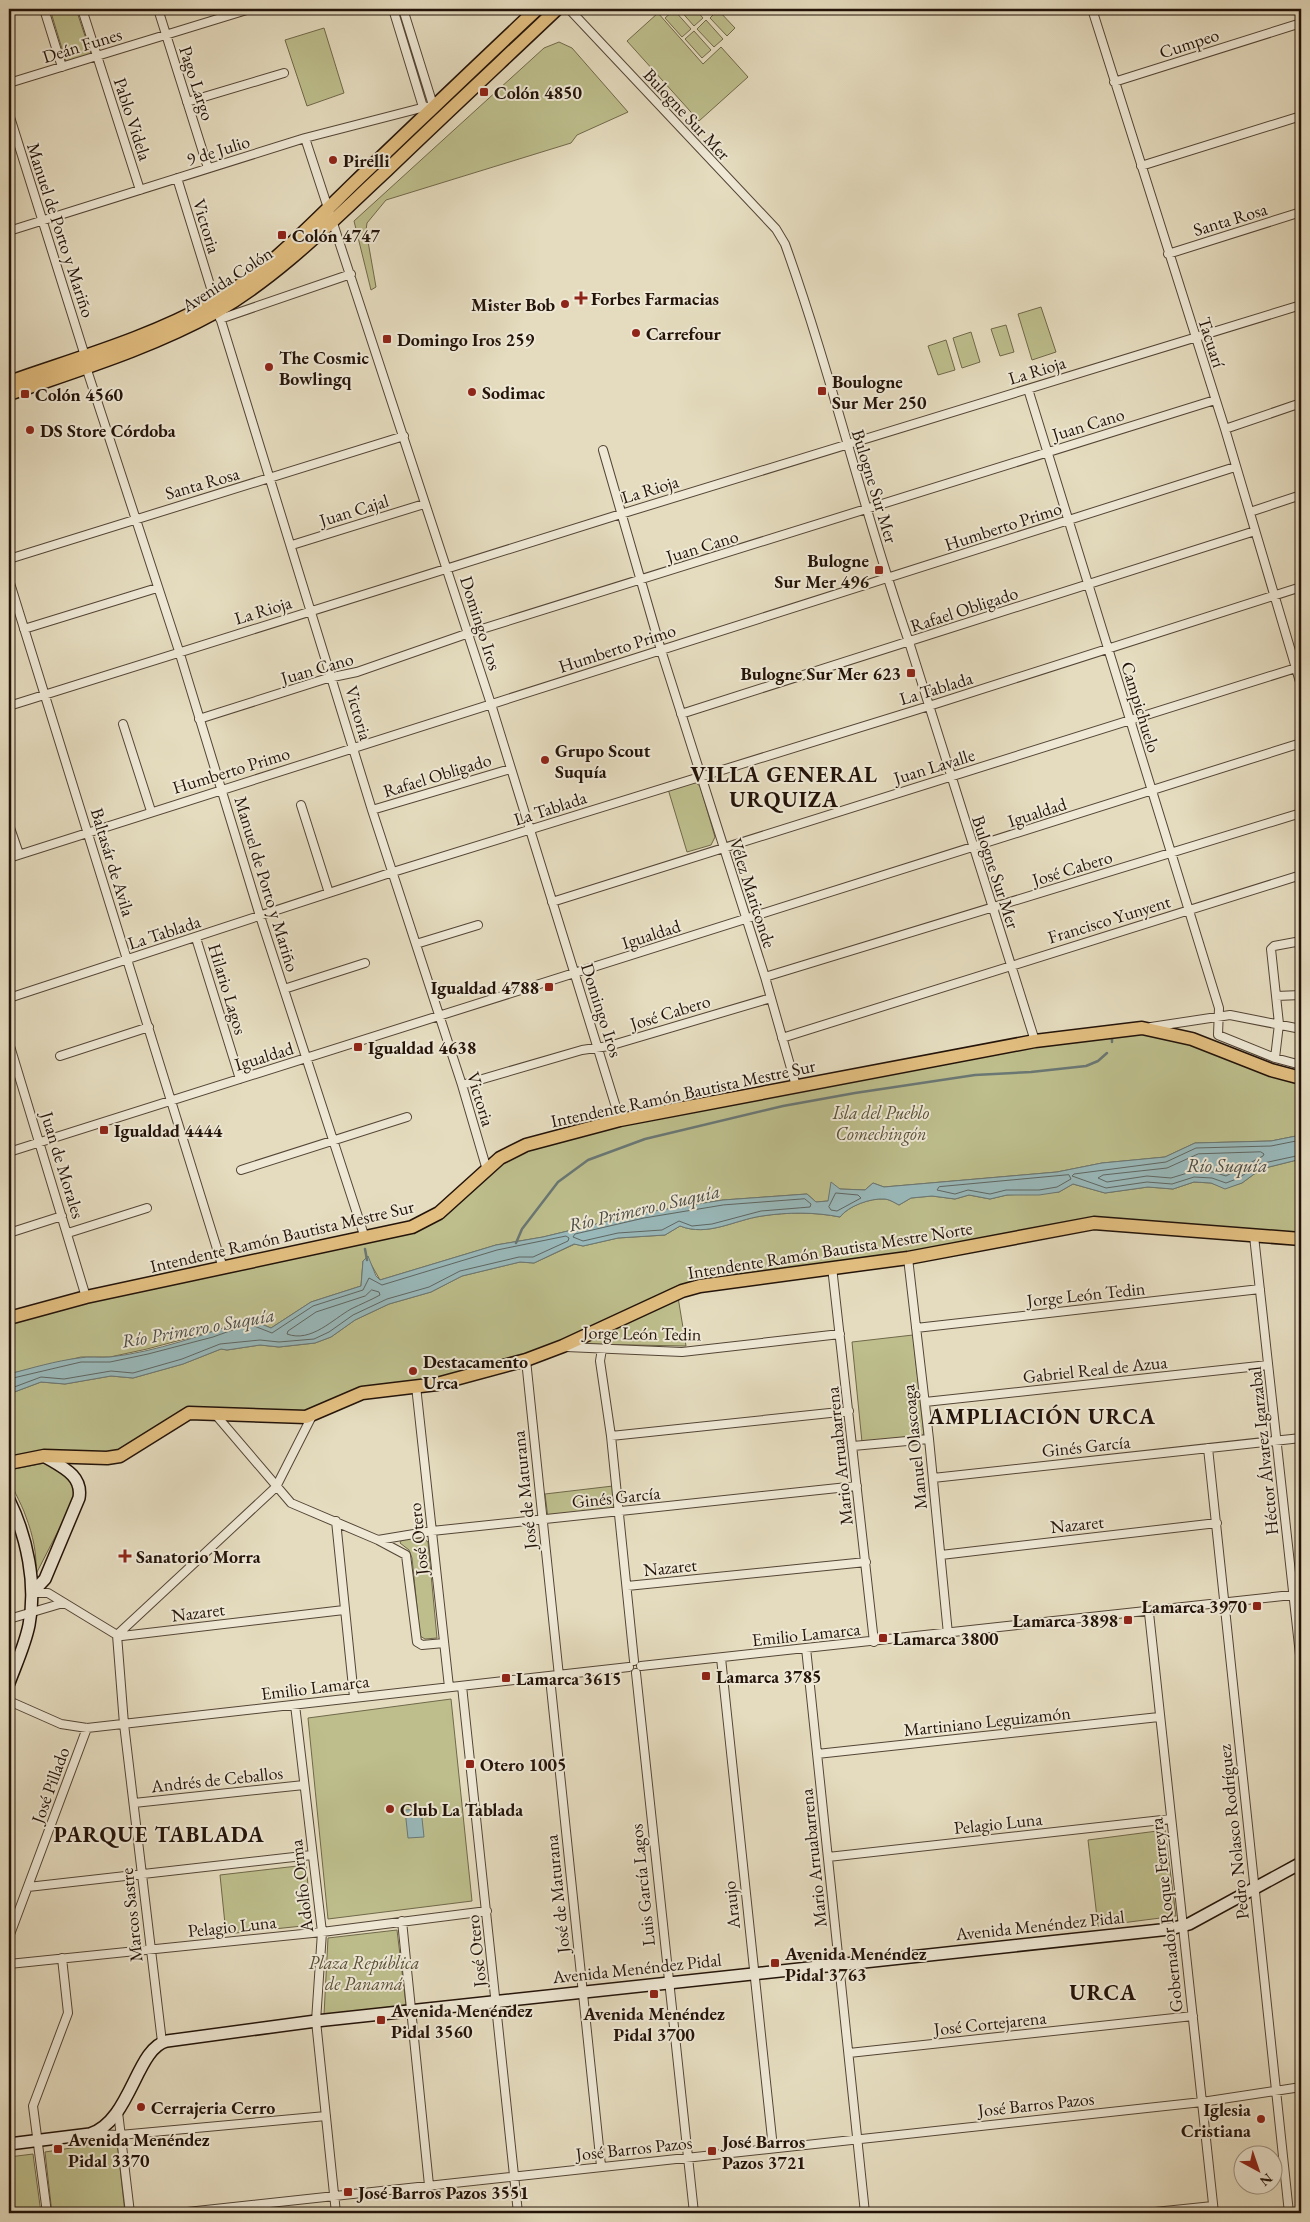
<svg xmlns="http://www.w3.org/2000/svg" width="1310" height="2222" font-family="'EB Garamond',serif">
  <rect width="100%" height="100%" fill="#e5dcbf"/>
  <filter id="stains"><feTurbulence type="fractalNoise" baseFrequency=".004" numOctaves="4"/><feColorMatrix values="0 0 0 0 .2 0 0 0 0 .09 0 0 0 0 .02 0 0 0 .5 -.17"/></filter>
  <radialGradient id="worn" r=".72"><stop offset=".6" stop-color="#630" stop-opacity="0"/><stop offset="1" stop-color="#630" stop-opacity=".3"/></radialGradient>
  <path fill="#bdbe8c" stroke="#70684a" d="M50 9H76L91 54 66 62Z
    M679 9H695L703 18 694 26Z
    M674 10 691 29 682 37 665 18Z
    M718 10 735 28 727 36 710 18Z
    M658 13 703 64 721 47 748 77 699 121 627 41Z
    M706 20 723 39 714 47 697 29Z
    M324 28 344 93 307 106 285 40Z
    M694 31 711 50 702 58 685 39Z
    M559 42 572 48 628 112 577 135 571 143 386 200 367 223 366 230 376 287 371 290 354 221 544 48Z
    M1041 307 1056 352 1032 360 1018 314Z
    M1006 325 1014 352 1000 356 991 329Z
    M971 332 980 362 962 368 953 338Z
    M946 340 955 370 938 375 928 346Z
    M693 781 700 786 715 837 711 845 687 852 668 789Z
    M1142 1028 1301 1078V1135L1271 1141 1195 1143 1165 1157 1102 1163 1057 1172 884 1187 873 1183 865 1190 840 1189 828 1201 816 1202 807 1194 723 1200 642 1213 543 1237 496 1245 380 1280 367 1257 363 1261 361 1286 311 1302 271 1328 249 1319 211 1332 147 1349 110 1357H81L9 1374V1318L412 1227 500 1158 620 1120Z
    M1301 1159V1239L1101 1223 700 1286 526 1360 368 1392 312 1416 194 1413 126 1453 9 1460V1394L41 1382 65 1384 111 1376 133 1378 183 1364 221 1349 227 1350 260 1345 279 1347 315 1343 331 1337 355 1320 389 1304 431 1292 462 1276 520 1262 534 1263 575 1244 583 1246 618 1238 665 1235 680 1226C708 1237 734 1220 762 1216 788 1212 815 1212 840 1217 848 1206 870 1198 884 1199 889 1199 895 1203 899 1205L911 1198 932 1196 955 1199 969 1195 990 1199 1007 1195 1059 1192 1073 1184 1105 1193 1148 1187 1173 1189 1194 1182 1211 1183 1225 1188 1242 1183 1261 1169Z
    M678 1297 686 1346 581 1344Z
    M913 1335 924 1435 862 1442 852 1342Z
    M45 1463C63 1474 80 1477 73 1502L36 1574C37 1554 33 1535 26 1517 21 1501 9 1486 9 1470Z
    M613 1486 616 1510 548 1518 545 1494Z
    M423 1538 428 1542 437 1638 425 1639 420 1636 412 1558 409 1550 400 1543 402 1539Z
    M451 1699 472 1901 328 1919 308 1718Z
    M1165 1830 1176 1916 1098 1926 1088 1840Z
    M306 1865 312 1925 226 1934 220 1875Z
    M397 1930 406 2005 324 2015 328 1938Z
    M117 2141 125 2213H52L45 2152Z
    M33 2154 41 2213H9V2157Z"/>
  <path fill="#99b9bb" stroke="#6a7774" d="M1301 1135V1159L1261 1169 1242 1183 1225 1189 1211 1183 1194 1182 1173 1189 1148 1187 1105 1193 1073 1184 1059 1192 1039 1195H1007L990 1199 969 1195 955 1199 932 1196 911 1198 899 1205C895 1203 889 1199 884 1199 871 1198 848 1206 840 1217 815 1212 788 1212 762 1216 734 1220 708 1237 680 1226L665 1235 618 1238 583 1246 574 1244 534 1263 520 1262 462 1276 431 1292 389 1304 355 1320 331 1337 315 1343 279 1347 260 1345 227 1350 221 1349 183 1364 133 1378 111 1376 65 1384 41 1382 9 1394V1374C32 1368 55 1361 79 1358 89 1356 100 1358 110 1357 155 1352 206 1334 249 1319L271 1328 311 1302 361 1286 363 1261 368 1256 376 1276 380 1280 496 1245 543 1237 642 1213 723 1200 807 1194 816 1202 828 1201 831 1182 840 1189 865 1190 873 1183 884 1187 1057 1172 1102 1163 1165 1157 1195 1143 1271 1141Z
    M421 1809 424 1837 408 1838 405 1810Z"/>
  <g fill="none" stroke-linecap="round" stroke-linejoin="round">
    <path stroke="#5e6662" stroke-width="1" d="M1301 1140 1271 1146 1196 1148 1166 1162 1074 1174 1072 1176 1106 1188 1147 1182 1172 1184 1194 1177 1212 1178 1226 1183 1239 1178 1259 1164 1301 1155
      M1261 1152 1264 1154 1263 1156 1226 1176 1213 1172 1194 1171 1171 1178 1147 1176 1107 1182 1098 1178 1103 1175 1167 1168 1198 1154Z
      M1069 1175 1071 1179 1057 1187 1039 1190H1006L990 1194 968 1190 955 1194 937 1190 939 1187Z
      M836 1193 858 1195 861 1198 837 1211 831 1210 829 1207Z
      M805 1199 811 1204 810 1207 761 1211 712 1224 692 1226 679 1221 662 1230 618 1233 583 1241 573 1237 575 1234 644 1218 723 1205Z
      M372 1290 379 1292 380 1295C371 1300 361 1304 351 1309 333 1319 311 1343 287 1334L288 1331 316 1312 365 1296Z
      M9 1379 81 1362H110L148 1354 213 1337 249 1324 272 1333 313 1306 363 1290 369 1278 382 1285 497 1250 566 1236 569 1238 568 1241 533 1257H519L460 1271 429 1287 387 1299 353 1315 329 1332 314 1339 279 1342 260 1340 220 1344 182 1359 133 1373 111 1371 64 1379 41 1377 9 1389"/>
    <path stroke="#6a7774" stroke-width="2.5" d="M1112 1038V1042
      M516 1243 522 1229 558 1182 588 1160 645 1139 783 1106 855 1093 975 1075 1031 1072 1086 1066 1098 1061 1107 1053
      M365 1249 367 1260"/>
    <g stroke="#544536" stroke-width="10">
      <path id="minor" d="M44 9 62 67
        M82 9 140 190
        M158 9 208 168
        M393 9 423 107
        M403 9 433 105
        M569 9 776 229 785 244C832 375 863 511 909 642L1035 1041
        M1092 9 1225 429 1301 685
        M1114 82 1301 23
        M9 83 250 9
        M187 102 284 73
        M9 114 85 356
        M305 138 491 704 620 1120
        M1141 166 1301 116
        M177 178 372 810 462 1085 487 1170
        M9 231 305 138 433 105
        M1168 254 1301 212
        M220 319 351 274
        M86 367 179 651 260 916 365 1238
        M1028 389 1219 1008 1218 1035 1275 1058 1301 1065
        M1225 429 1301 403
        M603 450 661 650 765 977 796 1086
        M1250 512 1301 495
        M292 545 424 504
        M9 559 404 436
        M9 580 223 1268
        M24 629 157 588
        M9 706 621 514 1301 305
        M681 714 1255 531
        M199 719 328 678 357 672 469 633 1215 400
        M123 724 151 811
        M301 805 329 893
        M372 810 510 769
        M9 825 19 854
        M9 858 1235 467
        M552 902 1296 668
        M196 938 240 1079
        M416 944 478 925
        M765 977 1301 813
        M284 989 365 963
        M1276 996 1301 995
        M9 998 393 872 929 706 1301 587
        M1151 1027 1230 1015 1301 1029
        M782 1038 1301 875
        M9 1043 86 1297
        M60 1056 149 1027
        M1275 1058 1279 1024 1271 949 1274 946 1301 941
        M462 1085 582 1050 609 1046 771 998
        M9 1152 1301 743
        M241 1170 407 1117
        M9 1233 62 1216
        M68 1233 147 1208
        M1254 1236 1301 1664
        M908 1258 929 1439 948 1634
        M832 1267 874 1642
        M916 1328 1260 1289
        M566 1347 682 1352 840 1334
        M602 1349 600 1361 611 1436 634 1661
        M526 1360 559 1676
        M416 1386 449 1687
        M925 1402 1268 1365
        M215 1414 291 1503 378 1540 432 1531 857 1486
        M611 1436 849 1411
        M853 1446 929 1439
        M1208 1448 1289 2213
        M933 1478 1301 1438
        M336 1521 354 1697
        M378 1540 406 1555 417 1642 422 1645 444 1643
        M941 1555 1217 1523
        M627 1586 866 1562
        M32 1593H48L117 1635 122 1636 344 1610
        M1149 1613 1214 2213
        M9 1619 63 1603
        M117 1635 124 1724 162 2042
        M117 1635 276 1487 312 1416
        M806 1648 865 2213
        M721 1658 773 2148
        M641 1666 1301 1594
        M636 1673 694 2213
        M550 1678 601 2166
        M462 1686 518 2213
        M9 1701 61 1724 87 1728 629 1667
        M295 1705 322 1932 316 2021 336 2213
        M817 1754 1159 1717
        M134 1803 304 1785
        M828 1857 1171 1819
        M28 1887 312 1855
        M402 1921 429 2185
        M9 1937 87 1728
        M9 1952 10 1964
        M9 1964 322 1932 487 1911
        M849 2053 1193 2016
        M118 2112 130 2213
        M91 2134 120 2135 326 2116
        M47 2213 33 2106 68 2013 62 1958
        M178 2213 1202 2102 1301 2087
        M1145 2213 1213 2206"/>
    </g>
    <g stroke="#231309" stroke-width="14">
      <path id="secondary" d="M9 1500C27 1537 37 1584 29 1625 25 1645 16 1664 9 1683
        M32 1593 45 1579 79 1498C83 1475 62 1467 44 1456
        M9 2144 90 2134C131 2121 136 2048 167 2041L316 2021 1170 1929 1189 1924 1301 1863"/>
    </g>
    <g stroke="#231309" stroke-width="15">
      <path id="primary" d="M9 382C77 358 149 338 213 302 266 273 311 225 354 183 415 125 476 66 537 9
        M9 394C78 370 151 348 216 312 280 275 333 220 387 170 443 116 500 63 557 9
        M9 1318 86 1297 412 1227 439 1213 500 1158 526 1145 620 1120 1035 1041 1142 1028 1192 1039 1271 1070 1301 1078
        M9 1463 44 1456 107 1458 120 1456 189 1413 306 1417 362 1393 437 1384 526 1360 563 1346 682 1291 700 1286 908 1258 1094 1223 1301 1239"/>
    </g>
    <use href="#minor" stroke="#eee8d5" stroke-width="8"/>
    <use href="#secondary" stroke="#eee8d5" stroke-width="11"/>
    <use href="#primary" stroke="#e2be80" stroke-width="12"/>
  </g>
  <g fill="#8f2418" stroke="#eee8d5" stroke-width="2">
    <rect x="479" y="87" width="10" height="10" rx="2.5"/>
    <circle cx="333" cy="160" r="5"/>
    <rect x="277" y="230" width="10" height="10" rx="2.5"/>
    <path d="M578.5 290.5h5v5h5v5h-5v5h-5v-5h-5v-5h5z"/>
    <circle cx="565" cy="304" r="5"/>
    <circle cx="636" cy="333" r="5"/>
    <rect x="382" y="334" width="10" height="10" rx="2.5"/>
    <circle cx="269" cy="367" r="5"/>
    <rect x="817" y="386" width="10" height="10" rx="2.5"/>
    <circle cx="472" cy="392" r="5"/>
    <rect x="20" y="389" width="10" height="10" rx="2.5"/>
    <circle cx="30" cy="430" r="5"/>
    <rect x="874" y="565" width="10" height="10" rx="2.5"/>
    <rect x="906" y="668" width="10" height="10" rx="2.5"/>
    <circle cx="545" cy="760" r="5"/>
    <rect x="544" y="982" width="10" height="10" rx="2.5"/>
    <rect x="353" y="1042" width="10" height="10" rx="2.5"/>
    <rect x="99" y="1125" width="10" height="10" rx="2.5"/>
    <circle cx="413" cy="1371" r="5"/>
    <path d="M122.5 1548.5h5v5h5v5h-5v5h-5v-5h-5v-5h5z"/>
    <rect x="1252" y="1601" width="10" height="10" rx="2.5"/>
    <rect x="1123" y="1615" width="10" height="10" rx="2.5"/>
    <rect x="878" y="1633" width="10" height="10" rx="2.5"/>
    <rect x="701" y="1671" width="10" height="10" rx="2.5"/>
    <rect x="501" y="1673" width="10" height="10" rx="2.5"/>
    <rect x="465" y="1759" width="10" height="10" rx="2.5"/>
    <circle cx="390" cy="1809" r="5"/>
    <rect x="770" y="1958" width="10" height="10" rx="2.5"/>
    <rect x="649" y="1989" width="10" height="10" rx="2.5"/>
    <rect x="376" y="2015" width="10" height="10" rx="2.5"/>
    <circle cx="141" cy="2107" r="5"/>
    <circle cx="1261" cy="2119" r="5"/>
    <rect x="53" y="2144" width="10" height="10" rx="2.5"/>
    <rect x="707" y="2146" width="10" height="10" rx="2.5"/>
    <rect x="343" y="2187" width="10" height="10" rx="2.5"/>
  </g>
  <g text-anchor="middle" dominant-baseline="central" stroke-width="4" stroke-linejoin="round" paint-order="stroke">
    <g font-size="18" fill="#231309" stroke="#eee8d5">
      <text transform="translate(1189 43) rotate(-18)">Cumpeo</text>
      <text transform="translate(82 45) rotate(-17)">Deán Funes</text>
      <text transform="translate(197 83) rotate(72)">Pago Largo</text>
      <text transform="translate(687 114) rotate(47)">Bulogne Sur Mer</text>
      <text transform="translate(133 119) rotate(72)">Pablo Videla</text>
      <text transform="translate(218 150) rotate(-17)">9 de Julio</text>
      <text transform="translate(1230 219) rotate(-17)">Santa Rosa</text>
      <text transform="translate(207 226) rotate(73)">Victoria</text>
      <text transform="translate(61 230) rotate(72)">Manuel de Porto y Mariño</text>
      <text transform="translate(227 279) rotate(-33)">Avenida Colón</text>
      <text transform="translate(1212 342) rotate(72)">Tacuarí</text>
      <text transform="translate(1037 370) rotate(-17)">La Rioja</text>
      <text transform="translate(1088 424) rotate(-17)">Juan Cano</text>
      <text transform="translate(202 483) rotate(-16)">Santa Rosa</text>
      <text transform="translate(875 486) rotate(73)">Bulogne Sur Mer</text>
      <text transform="translate(650 489) rotate(-17)">La Rioja</text>
      <text transform="translate(354 510) rotate(-17)">Juan Cajal</text>
      <text transform="translate(1003 526) rotate(-18)">Humberto Primo</text>
      <text transform="translate(702 546) rotate(-17)">Juan Cano</text>
      <text transform="translate(964 609) rotate(-18)">Rafael Obligado</text>
      <text transform="translate(263 610) rotate(-17)">La Rioja</text>
      <text transform="translate(481 623) rotate(72)">Domingo Iros</text>
      <text transform="translate(617 648) rotate(-18)">Humberto Primo</text>
      <text transform="translate(317 668) rotate(-16)">Juan Cano</text>
      <text transform="translate(936 688) rotate(-17)">La Tablada</text>
      <text transform="translate(1141 707) rotate(73)">Campichuelo</text>
      <text transform="translate(359 713) rotate(74)">Victoria</text>
      <text transform="translate(934 766) rotate(-17)">Juan Lavalle</text>
      <text transform="translate(231 770) rotate(-17)">Humberto Primo</text>
      <text transform="translate(437 775) rotate(-17)">Rafael Obligado</text>
      <text transform="translate(550 808) rotate(-18)">La Tablada</text>
      <text transform="translate(1037 812) rotate(-18)">Igualdad</text>
      <text transform="translate(113 862) rotate(73)">Baltasár de Avila</text>
      <text transform="translate(1072 868) rotate(-17)">José Cabero</text>
      <text transform="translate(996 872) rotate(72)">Bulogne Sur Mer</text>
      <text transform="translate(267 884) rotate(73)">Manuel de Porto y Mariño</text>
      <text transform="translate(753 893) rotate(72)">Vélez Mariconde</text>
      <text transform="translate(1109 919) rotate(-17)">Francisco Yunyent</text>
      <text transform="translate(164 932) rotate(-18)">La Tablada</text>
      <text transform="translate(651 934) rotate(-18)">Igualdad</text>
      <text transform="translate(228 989) rotate(73)">Hilario Lagos</text>
      <text transform="translate(602 1010) rotate(72)">Domingo Iros</text>
      <text transform="translate(670 1012) rotate(-17)">José Cabero</text>
      <text transform="translate(264 1056) rotate(-17)">Igualdad</text>
      <text transform="translate(683 1093) rotate(-12)">Intendente Ramón Bautista Mestre Sur</text>
      <text transform="translate(481 1099) rotate(73)">Victoria</text>
      <text transform="translate(63 1165) rotate(73)">Juan de Morales</text>
      <text transform="translate(282 1236) rotate(-13)">Intendente Ramón Bautista Mestre Sur</text>
      <text transform="translate(830 1250) rotate(-9)">Intendente Ramón Bautista Mestre Norte</text>
      <text transform="translate(1086 1294) rotate(-6)">Jorge León Tedin</text>
      <text transform="translate(642 1333) rotate(1)">Jorge León Tedin</text>
      <text transform="translate(1095 1369) rotate(-6)">Gabriel Real de Azua</text>
      <text transform="translate(1086 1446) rotate(-6)">Ginés García</text>
      <text transform="translate(914 1447) rotate(-96)">Manuel Olascoaga</text>
      <text transform="translate(1263 1451) rotate(-96)">Héctor Álvarez Igarzabal</text>
      <text transform="translate(839 1456) rotate(-96)">Mario Arruabarrena</text>
      <text transform="translate(524 1490) rotate(-96)">José de Maturana</text>
      <text transform="translate(616 1497) rotate(-6)">Ginés García</text>
      <text transform="translate(1077 1524) rotate(-6)">Nazaret</text>
      <text transform="translate(418 1539) rotate(-96)">José Otero</text>
      <text transform="translate(670 1567) rotate(-6)">Nazaret</text>
      <text transform="translate(198 1612) rotate(-7)">Nazaret</text>
      <text transform="translate(806 1634) rotate(-6)">Emilio Lamarca</text>
      <text transform="translate(315 1687) rotate(-7)">Emilio Lamarca</text>
      <text transform="translate(987 1721) rotate(-6)">Martiniano Leguizamón</text>
      <text transform="translate(217 1779) rotate(-6)">Andrés de Ceballos</text>
      <text transform="translate(50 1785) rotate(-70)">José Pillado</text>
      <text transform="translate(998 1823) rotate(-6)">Pelagio Luna</text>
      <text transform="translate(1233 1832) rotate(-96)">Pedro Nolasco Rodríguez</text>
      <text transform="translate(813 1858) rotate(-96)">Mario Arruabarrena</text>
      <text transform="translate(642 1885) rotate(-96)">Luis García Lagos</text>
      <text transform="translate(301 1886) rotate(-97)">Adolfo Orma</text>
      <text transform="translate(557 1894) rotate(-96)">José de Maturana</text>
      <text transform="translate(731 1905) rotate(-96)">Araujo</text>
      <text transform="translate(131 1915) rotate(-96)">Marcos Sastre</text>
      <text transform="translate(1166 1915) rotate(-96)">Gobernador Roque Ferreyra</text>
      <text transform="translate(1040 1925) rotate(-6)">Avenida Menéndez Pidal</text>
      <text transform="translate(232 1926) rotate(-6)">Pelagio Luna</text>
      <text transform="translate(476 1951) rotate(-96)">José Otero</text>
      <text transform="translate(637 1968) rotate(-6)">Avenida Menéndez Pidal</text>
      <text transform="translate(990 2023) rotate(-6)">José Cortejarena</text>
      <text transform="translate(1036 2104) rotate(-6)">José Barros Pazos</text>
      <text transform="translate(634 2148) rotate(-6)">José Barros Pazos</text>
    </g>
    <g font-size="18" font-weight="bold" fill="#231309" stroke="#eee8d5" text-anchor="start">
      <text x="494" y="92">Colón 4850</text>
      <text x="343" y="160">Pirelli</text>
      <text x="292" y="235">Colón 4747</text>
      <text x="591" y="298">Forbes Farmacias</text>
      <text x="555" y="304" text-anchor="end">Mister Bob</text>
      <text x="646" y="333">Carrefour</text>
      <text x="397" y="339">Domingo Iros 259</text>
      <text x="279" y="357">The Cosmic<tspan x="279" dy="21">Bowlingq</tspan></text>
      <text x="832" y="381">Boulogne<tspan x="832" dy="21">Sur Mer 250</tspan></text>
      <text x="482" y="392">Sodimac</text>
      <text x="35" y="394">Colón 4560</text>
      <text x="40" y="430">DS Store Córdoba</text>
      <text x="869" y="560" text-anchor="end">Bulogne<tspan x="869" dy="21">Sur Mer 496</tspan></text>
      <text x="901" y="673" text-anchor="end">Bulogne Sur Mer 623</text>
      <text x="555" y="750">Grupo Scout<tspan x="555" dy="21">Suquía</tspan></text>
      <text x="539" y="987" text-anchor="end">Igualdad 4788</text>
      <text x="368" y="1047">Igualdad 4638</text>
      <text x="114" y="1130">Igualdad 4444</text>
      <text x="423" y="1361">Destacamento<tspan x="423" dy="21">Urca</tspan></text>
      <text x="136" y="1556">Sanatorio Morra</text>
      <text x="1247" y="1606" text-anchor="end">Lamarca 3970</text>
      <text x="1118" y="1620" text-anchor="end">Lamarca 3898</text>
      <text x="893" y="1638">Lamarca 3800</text>
      <text x="716" y="1676">Lamarca 3785</text>
      <text x="516" y="1678">Lamarca 3615</text>
      <text x="480" y="1764">Otero 1005</text>
      <text x="400" y="1809">Club La Tablada</text>
      <text x="785" y="1953">Avenida Menéndez<tspan x="785" dy="21">Pidal 3763</tspan></text>
      <text x="391" y="2010">Avenida Menéndez<tspan x="391" dy="21">Pidal 3560</tspan></text>
      <text x="654" y="2013" text-anchor="middle">Avenida Menéndez<tspan x="654" dy="21">Pidal 3700</tspan></text>
      <text x="151" y="2107">Cerrajeria Cerro</text>
      <text x="1251" y="2109" text-anchor="end">Iglesia<tspan x="1251" dy="21">Cristiana</tspan></text>
      <text x="68" y="2139">Avenida Menéndez<tspan x="68" dy="21">Pidal 3370</tspan></text>
      <text x="722" y="2141">José Barros<tspan x="722" dy="21">Pazos 3721</tspan></text>
      <text x="358" y="2192">José Barros Pazos 3551</text>
    </g>
    <g font-size="18" font-style="italic" fill="#594f37" stroke="#eee8d5">
      <text x="881" y="1112">Isla del Pueblo<tspan x="881" dy="21">Comechingón</tspan></text>
      <text x="364" y="1962">Plaza República<tspan x="364" dy="21">de Panamá</tspan></text>
    </g>
    <g font-size="19" font-style="italic" fill="#4c4d47" stroke="#eee8d5">
      <text x="1227" y="1165">Río Suquía</text>
      <text transform="translate(644 1208) rotate(-13)">Río Primero o Suquía</text>
      <text transform="translate(198 1328) rotate(-10)">Río Primero o Suquía</text>
    </g>
    <g font-size="22" font-weight="bold" letter-spacing="1" fill="#231309" stroke="#eee8d5">
      <text x="784" y="774">VILLA GENERAL<tspan x="784" dy="25">URQUIZA</tspan></text>
      <text x="1042" y="1416">AMPLIACIÓN URCA</text>
      <text x="159" y="1834">PARQUE TABLADA</text>
      <text x="1103" y="1992">URCA</text>
    </g>
  </g>
  <rect width="1310" height="2222" fill="none" stroke="#e5dcbf" stroke-width="30"/>
  <rect x="10" y="10" width="1290" height="2202" fill="none" stroke="#231309" stroke-width="2.5"/>
  <rect x="15" y="15" width="1280" height="2192" fill="none" stroke="#231309"/>
  <g transform="translate(1258 2170) rotate(140)"><circle r="24" fill="#eee8d5" stroke="#9d9383"/>
  <path d="M0-4L9 19L0 12L-9 19Z" fill="#8f2418"/>
  <text y="-8" font-size="14" font-weight="bold" text-anchor="middle" fill="#231309">N</text>
  </g>
  <rect width="100%" height="100%" filter="url(#stains)"/>
  <rect width="100%" height="100%" fill="url(#worn)"/>
</svg>
